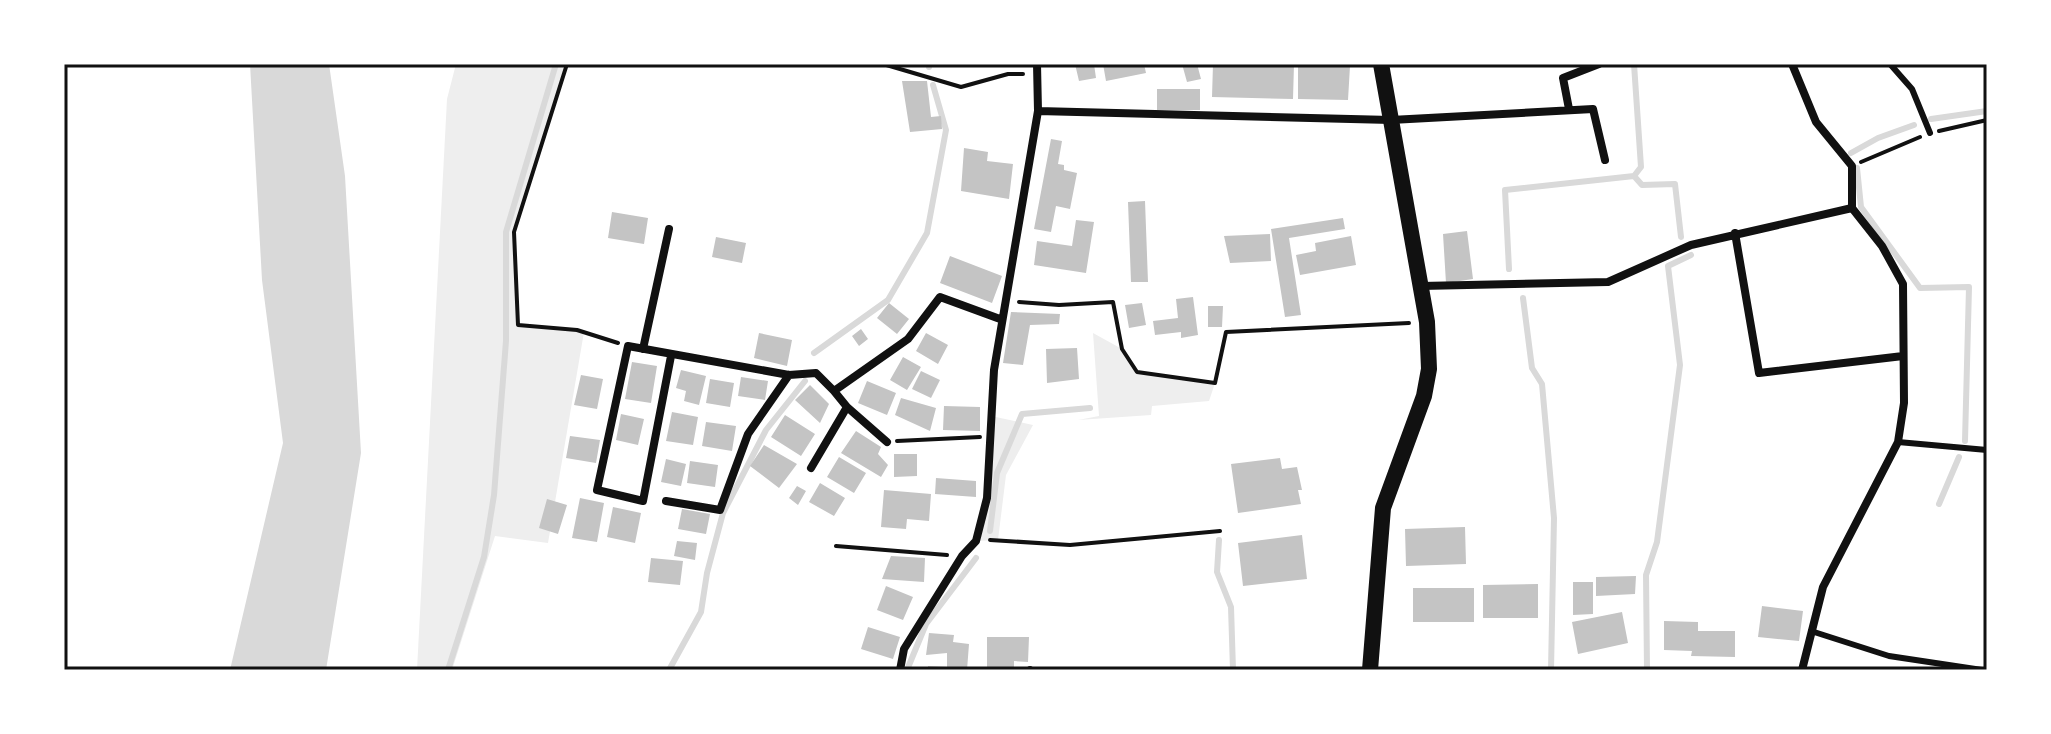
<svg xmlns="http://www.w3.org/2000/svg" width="2051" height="734" font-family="Signika,sans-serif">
  <rect width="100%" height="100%" fill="#fff"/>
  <path fill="#eee" d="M456 64H567L514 232 518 325 584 332 548 543 495 536 452 670H417L447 99Z
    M1093 333 1122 349 1137 372 1215 383 1209 401 1152 406 1151 415 1078 420 1099 416Z
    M991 416 1033 425 1006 475 998 540 976 541 987 498Z"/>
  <path fill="#d9d9d9" d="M250 64H329L345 176 361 453 326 670H230L283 443 262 280Z"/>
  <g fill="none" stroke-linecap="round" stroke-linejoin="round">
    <path stroke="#d9d9d9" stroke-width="6" d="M929 64V67
      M1634 64 1641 167 1634 176 1642 185 1675 184 1681 237
      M1931 119 1987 111
      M1851 153 1878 138 1914 125
      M1857 168 1861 207 1920 288 1969 287 1965 441
      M1509 269 1505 190 1634 176
      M1523 298 1532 368 1542 384 1554 518 1551 670
      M814 353 888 300 927 233 946 130 933 85
      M1939 504 1959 457
      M990 531 997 473 1022 414 1090 408
      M1219 540 1217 572 1231 607 1233 670
      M448 670 484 557 494 495 506 341V232L556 64
      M669 670 701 612 707 573 723 513 766 430 805 381
      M907 670 926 624 976 558
      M1647 670 1646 575 1657 542 1680 365 1668 266 1691 255"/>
  </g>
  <path fill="#c4c4c4" d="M1075 64H1094L1096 78 1079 81Z
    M1103 64H1144L1146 73 1106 81Z
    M1182 64H1197L1201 79 1187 82Z
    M1213 64H1294L1293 99 1212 97Z
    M1298 64 1350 66 1348 100 1298 99Z
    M902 81H927L931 117 941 116 942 129 910 132Z
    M1157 89H1200V110H1157Z
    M1051 139 1062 141 1058 164 1064 165V170L1077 173 1070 209 1056 206 1051 232 1034 229Z
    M964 148 988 152 987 161 1013 164 1009 199 961 191Z
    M1145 201 1148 282H1131L1128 202Z
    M612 212 648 218 644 244 608 238Z
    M1343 218 1345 229 1289 238 1301 315 1285 317 1271 229Z
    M1076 220 1094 222 1086 273 1034 265 1037 241 1072 246Z
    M1467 231 1473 279 1446 283 1443 234Z
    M1270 234 1271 261 1230 263 1224 236Z
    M1351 236 1356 265 1300 275 1296 255 1316 251 1315 243Z
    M716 237 746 243 742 263 712 257Z
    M950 256 1002 276 992 303 940 283Z
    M1193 297 1198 335 1181 338V332L1155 335 1153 321 1178 318 1176 299Z
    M889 303 909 319 897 334 877 318Z
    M1142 303 1146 325 1129 328 1125 305Z
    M1208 306H1223L1222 327H1208Z
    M1011 312 1060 314 1059 324 1030 325 1023 365 1003 363Z
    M861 329 868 339 859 346 852 336Z
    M759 333 792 340 787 366 754 358Z
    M926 333 948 345 938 364 916 351Z
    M1077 348 1079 379 1047 383 1046 349Z
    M903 357 921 367 907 390 890 380Z
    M632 362 657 366 651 403 625 399Z
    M681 370 706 376 699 405 684 401 686 391 676 388Z
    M921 371 940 380 931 398 912 389Z
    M581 375 603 379 597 409 574 405Z
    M741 377 768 381 765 400 738 396Z
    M710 379 734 383 730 407 706 403Z
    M867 381 896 393 887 415 858 403Z
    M810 385 829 404 820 423 795 400Z
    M901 398 936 408 930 431 895 415Z
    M944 406 980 407V431L943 430Z
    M672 412 698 417 693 445 666 441Z
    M621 414 644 419 638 445 616 440Z
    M785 415 815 434 801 456 771 437Z
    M706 422 736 426 732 451 702 446Z
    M856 431 881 447 878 454 888 465 881 477 841 453Z
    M570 436 600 440 596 463 566 458Z
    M764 445 797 464 779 488 750 466Z
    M894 454H917V476L894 477Z
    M839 457 866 473 854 493 827 477Z
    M1280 458 1282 469 1297 467 1302 490H1298L1301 504 1238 513 1231 464Z
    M666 459 686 464 681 486 661 482Z
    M690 461 718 465 715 487 687 483Z
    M936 478 976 481V497L935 494Z
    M820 483 845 498 834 516 809 502Z
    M797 486 806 491 798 505 789 498Z
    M884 490 931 494 929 521 907 519 906 529 881 527Z
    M580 498 604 503 597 542 572 538Z
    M547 499 567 505 558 534 539 528Z
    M613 507 641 513 635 543 607 537Z
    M682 509 710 514 706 534 678 529Z
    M1465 527 1466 564 1406 566 1405 529Z
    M1302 535 1307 579 1243 586 1238 543Z
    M677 541 697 543 695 560 674 556Z
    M891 556 925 558 924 582 882 579Z
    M651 558 683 561 680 585 648 582Z
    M1636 576 1635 594 1596 596V577Z
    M1573 582H1593V614L1573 615Z
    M1538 584V618H1483V585Z
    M886 586 913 597 903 620 877 610Z
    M1413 588H1474V622H1413Z
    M1762 606 1803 611 1799 641 1758 637Z
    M1622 612 1628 643 1578 654 1572 622Z
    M1664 621 1698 622V631H1735V657L1691 656 1692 651 1664 650Z
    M868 627 900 637 893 659 861 649Z
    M929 633 954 635 953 642 969 644 967 670H928V666L947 667V653L926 655Z
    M987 637H1029L1028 662 1014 661V667H987Z"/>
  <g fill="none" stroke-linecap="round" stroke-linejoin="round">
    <path stroke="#111" stroke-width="4" d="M567 64 514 232 518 325 577 330 618 343
      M883 64 961 87 1008 74H1023
      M1939 131 1987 120
      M1861 162 1920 137
      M1019 302 1059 305 1113 302 1122 349 1137 372 1215 383 1226 332 1409 323
      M897 441 980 437
      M990 540 1070 545 1220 531
      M836 546 947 555"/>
    <path stroke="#111" stroke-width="6" d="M1890 64 1912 89 1930 133
      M1898 442 1987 450
      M1811 631 1889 656 1982 670
      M1030 669V670"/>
    <path stroke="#111" stroke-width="8" d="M1792 64 1816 122 1852 166V208L1882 246 1903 284 1904 403 1898 442 1823 587 1802 670
      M1569 109 1563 78 1599 64
      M1038 111 1391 120 1593 109 1605 160
      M1735 233 1759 373 1903 356
      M1421 286 1608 282 1691 245 1852 208
      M643 349 669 229
      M671 356 643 501 597 490 628 346 789 375 816 373 834 391
      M887 442 847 407 834 391 908 339 940 297 1000 319
      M811 468 847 407
      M666 501 720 510 748 434 789 375
      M900 670 904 649 962 556 976 541 987 498 994 370 1038 111 1037 64"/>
    <path stroke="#111" stroke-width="16" d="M1370 670 1383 508 1424 396 1429 369 1427 322 1381 64"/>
  </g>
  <rect width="2051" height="734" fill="none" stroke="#ffffff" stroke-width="132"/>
  <rect x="66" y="66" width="1919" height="602" fill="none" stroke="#111" stroke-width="3"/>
</svg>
